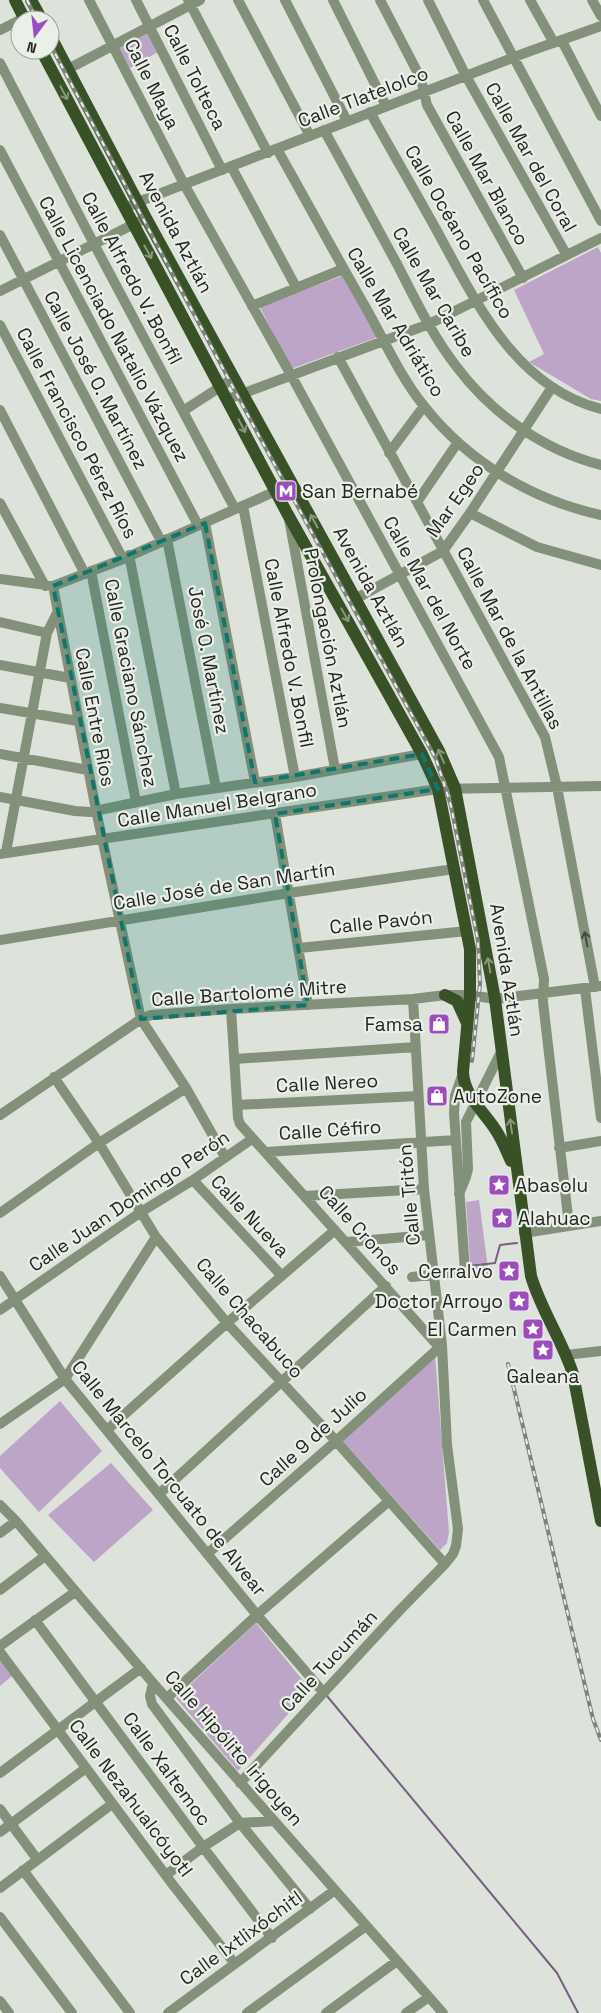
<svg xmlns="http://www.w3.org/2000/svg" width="601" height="2013" font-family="'Space Grotesk',sans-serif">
  <rect width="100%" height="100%" fill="#dde2da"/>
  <path fill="#bca5c6" d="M147 31 158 52 130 68 118 46Z
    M598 247 601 253V401L591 399 529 362 544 354 514 290Z
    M344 275 378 337 291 369 260 307Z
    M479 1200 489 1276 471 1278 466 1202Z
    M435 1355 449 1532 447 1543 440 1550 341 1439Z
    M60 1401 102 1451 39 1512 0 1468V1456Z
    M111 1463 153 1510 94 1562 48 1515Z
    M256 1623 310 1689 238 1771 176 1698Z
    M0 1659 12 1676 0 1686Z"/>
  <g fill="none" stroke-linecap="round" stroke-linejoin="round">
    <path stroke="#775f82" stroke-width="2" d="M469 1266 495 1263 500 1245 517 1243
      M327 1696 557 1973 578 2013"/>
    <path stroke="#83917a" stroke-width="10" d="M89 0 184 184 291 375 499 757 544 979 543 1002 569 1225
      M136 0 222 170
      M188 0 268 153
      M238 0 310 136
      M285 0 347 121
      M333 0 386 106
      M380 0 421 79 427 105 523 278
      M428 0 466 76 566 254
      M483 0 601 221
      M530 0 554 43
      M592 0 601 16
      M0 30 20 20
      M562 41 601 116
      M0 63 94 244 235 509
      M68 69 200 0
      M370 112C392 152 415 191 437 231 476 302 515 387 601 409
      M324 130C349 175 373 220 397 264 415 299 432 335 456 366 492 414 543 450 601 465
      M277 149C307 202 336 256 366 308 384 340 401 378 424 406 468 462 532 500 601 515
      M0 150 198 525
      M231 166 296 287
      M125 208 138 202C263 153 388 106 512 58 542 46 572 37 601 26
      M0 235 161 541
      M0 291 140 221
      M252 306 343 269
      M0 325 123 559
      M338 357 545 737 557 787 595 987
      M228 399 429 324 601 238
      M0 410 85 574
      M183 411 234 378
      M389 453 424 406
      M417 502 458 442
      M0 503 45 586
      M243 506 295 777
      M470 513 537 547 601 565
      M289 519 335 769
      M205 523 255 782
      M167 539 216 788
      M129 555 176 794
      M91 571 136 802
      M0 579 53 586 123 559 276 491
      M53 586 96 810 141 1019 186 1088 225 1157
      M357 598 443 551 470 513 552 387
      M0 622 47 633
      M0 665 70 678
      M0 708 78 721
      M0 754 88 770
      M0 797 75 811 90 812 176 794 295 777 422 754
      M275 814 308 1005
      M6 852 47 633 57 613
      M0 854 438 789 601 786
      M0 940 289 893 454 869
      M299 948 467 931
      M585 989 601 1118
      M231 1009 238 1118 240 1124 439 1347
      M235 1059 416 1047
      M54 1077 99 1143 156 1237 227 1323 336 1441 445 1564
      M237 1105 418 1096
      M0 1115 141 1019 151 1015 231 1009 413 999 445 995H470L495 999 600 986
      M559 1148 601 1141
      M266 1152 456 1140
      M193 1180 281 1275
      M459 1194 466 1177 468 1169 466 1122 501 1052
      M305 1196 424 1189
      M0 1213 99 1143 186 1088
      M524 1233 601 1221
      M347 1242 429 1235
      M0 1276 65 1379 257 1615 324 1693
      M412 1277 465 1271 454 1113 455 1096 463 1073
      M0 1310 141 1212 193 1180 252 1139
      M566 1355 601 1351
      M0 1424 65 1379 156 1237
      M108 1429 227 1323 335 1230
      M159 1494 386 1286
      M0 1505 16 1521 153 1683 443 2013
      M0 1533 16 1521
      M207 1554 336 1441 442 1345
      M0 1590 45 1556
      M35 1620 203 1847 272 1938
      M0 1646 75 1592
      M0 1652 173 1885 235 1964
      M153 1683 150 1696 152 1704 240 1823 310 1909
      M167 1698 257 1615 389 1501
      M0 1773 141 1668
      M240 1783 399 1611 445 1564 453 1554 456 1546 458 1529 447 1445 442 1345 424 1189 413 999
      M0 1809 37 1859
      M0 1832 86 1768
      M23 1870 130 2013
      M166 1875 203 1847 240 1823 274 1821
      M0 1888 112 1804
      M0 1917 72 2013
      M0 2001 9 2013
      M168 2013 335 1890
      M247 2013 366 1926
      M326 2013 397 1961
      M406 2013 429 1997"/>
    <path stroke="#395127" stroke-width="12" d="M15 0 25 20
      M31 0 42 20
      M50 35 146 218 439 751 455 788 495 999 531 1276C541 1310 562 1340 573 1374L601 1521
      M41 50 287 513 422 754 438 789 470 949V995L463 1072C464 1095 483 1111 495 1129 502 1139 506 1150 511 1161
      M445 995 457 1001 467 1023"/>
    <g stroke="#7e827c" stroke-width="4">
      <path id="rail" d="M27 0 37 20
        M50 44 259 436 436 759 451 806 478 941 480 984 472 1061
        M508 1364 593 1719 601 1740"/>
    </g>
    <use href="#rail" stroke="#eaefe7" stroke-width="2" stroke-dasharray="5.5" stroke-linecap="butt"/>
  </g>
  <defs><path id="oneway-shaft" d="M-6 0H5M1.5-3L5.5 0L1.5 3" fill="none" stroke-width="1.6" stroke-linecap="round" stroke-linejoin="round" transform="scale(1.25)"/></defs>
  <g stroke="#89987d">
    <use href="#oneway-shaft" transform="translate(64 93) rotate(62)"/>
    <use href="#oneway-shaft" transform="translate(148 252) rotate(61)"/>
    <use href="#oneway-shaft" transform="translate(242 426) rotate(62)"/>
    <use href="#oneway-shaft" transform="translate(314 521) rotate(-119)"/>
    <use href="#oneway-shaft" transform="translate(345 615) rotate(61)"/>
    <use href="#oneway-shaft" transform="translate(441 756) rotate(-114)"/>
    <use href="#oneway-shaft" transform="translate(489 965) rotate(-100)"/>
    <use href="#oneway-shaft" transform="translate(511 1126) rotate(-98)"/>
  </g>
  <use stroke="#454b41" href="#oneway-shaft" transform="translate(586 939) rotate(-101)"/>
  <path fill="#0f766e" fill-opacity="0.2" stroke="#0f766e" stroke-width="4" stroke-dasharray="10 6" stroke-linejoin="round" d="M205 523 255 782 422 754 438 789 275 814 308 1005 141 1019 53 586Z"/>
  <defs>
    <g id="metro-square" transform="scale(1.125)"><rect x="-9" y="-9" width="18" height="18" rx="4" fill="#9c4cbd" stroke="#eaefe7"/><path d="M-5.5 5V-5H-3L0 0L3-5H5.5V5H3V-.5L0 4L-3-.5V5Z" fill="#fff"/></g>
    <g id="shop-square" transform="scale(1.125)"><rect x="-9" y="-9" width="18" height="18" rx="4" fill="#9c4cbd" stroke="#eaefe7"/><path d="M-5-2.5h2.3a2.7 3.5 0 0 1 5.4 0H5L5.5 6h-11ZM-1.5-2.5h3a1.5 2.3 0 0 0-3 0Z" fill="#fff"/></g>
    <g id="sight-square" transform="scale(1.125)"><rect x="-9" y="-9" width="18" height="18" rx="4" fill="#9c4cbd" stroke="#eaefe7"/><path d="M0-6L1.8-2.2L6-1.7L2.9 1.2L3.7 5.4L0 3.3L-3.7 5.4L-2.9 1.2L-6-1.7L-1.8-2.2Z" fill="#fff"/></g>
  </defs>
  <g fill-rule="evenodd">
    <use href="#metro-square" x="286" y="491"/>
    <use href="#shop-square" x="439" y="1024"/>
    <use href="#shop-square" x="437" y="1096"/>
    <use href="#sight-square" x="499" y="1185"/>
    <use href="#sight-square" x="502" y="1218"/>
    <use href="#sight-square" x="509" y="1271"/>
    <use href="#sight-square" x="519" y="1301"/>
    <use href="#sight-square" x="533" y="1329"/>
    <use href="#sight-square" x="543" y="1350"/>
  </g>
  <g text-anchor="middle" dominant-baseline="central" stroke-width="4.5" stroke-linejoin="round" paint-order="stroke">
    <g font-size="19" fill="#242623" stroke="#eaefe7">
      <text transform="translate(195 77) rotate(63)">Calle Tolteca</text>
      <text transform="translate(152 84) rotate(63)">Calle Maya</text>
      <text transform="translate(363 97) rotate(-21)">Calle Tlatelolco</text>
      <text transform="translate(531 157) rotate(61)">Calle Mar del Coral</text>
      <text transform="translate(487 178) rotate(61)">Calle Mar Blanco</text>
      <text transform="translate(176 232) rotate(62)">Avenida Aztlán</text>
      <text transform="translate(459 232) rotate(60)">Calle Océano Pacífico</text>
      <text transform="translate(132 278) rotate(62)">Calle Alfredo V. Bonfil</text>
      <text transform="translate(434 292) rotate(60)">Calle Mar Caribe</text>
      <text transform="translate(396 322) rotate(59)">Calle Mar Adriático</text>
      <text transform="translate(114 329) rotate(62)">Calle Licenciado Natalio Vázquez</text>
      <text transform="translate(96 380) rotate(62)">Calle José O. Martínez</text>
      <text transform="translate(77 433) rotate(62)">Calle Francisco Pérez Ríos</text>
      <text transform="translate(455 500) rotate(-55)">Mar Egeo</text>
      <text transform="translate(371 587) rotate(61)">Avenida Aztlán</text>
      <text transform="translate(430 593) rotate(61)">Calle Mar del Norte</text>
      <text transform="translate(328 638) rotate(79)">Prolongación Aztlán</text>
      <text transform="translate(510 638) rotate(62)">Calle Mar de la Antillas</text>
      <text transform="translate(289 653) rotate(79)">Calle Alfredo V. Bonfil</text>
      <text transform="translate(209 660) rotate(79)">José O. Martínez</text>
      <text transform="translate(131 683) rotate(79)">Calle Graciano Sánchez</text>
      <text transform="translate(95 717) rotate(79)">Calle Entre Ríos</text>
      <text transform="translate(217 805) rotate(-9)">Calle Manuel Belgrano</text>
      <text transform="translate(224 886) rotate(-9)">Calle José de San Martín</text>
      <text transform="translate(381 922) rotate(-6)">Calle Pavón</text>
      <text transform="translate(507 970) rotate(81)">Avenida Aztlán</text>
      <text transform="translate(249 993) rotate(-4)">Calle Bartolomé Mitre</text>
      <text transform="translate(327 1083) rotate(-3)">Calle Nereo</text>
      <text transform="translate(330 1130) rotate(-4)">Calle Céfiro</text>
      <text transform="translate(409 1195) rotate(-95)">Calle Tritón</text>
      <text transform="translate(129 1201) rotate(-34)">Calle Juan Domingo Perón</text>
      <text transform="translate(250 1216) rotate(47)">Calle Nueva</text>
      <text transform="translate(360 1230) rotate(48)">Calle Cronos</text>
      <text transform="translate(250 1318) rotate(49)">Calle Chacabuco</text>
      <text transform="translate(313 1437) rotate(-42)">Calle 9 de Julio</text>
      <text transform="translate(169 1478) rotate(51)">Calle Marcelo Torcuato de Alvear</text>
      <text transform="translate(329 1661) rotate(-47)">Calle Tucumán</text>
      <text transform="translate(234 1748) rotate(49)">Calle Hipólito Irigoyen</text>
      <text transform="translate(167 1769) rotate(54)">Calle Xaltemoc</text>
      <text transform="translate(131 1798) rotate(53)">Calle Nezahualcóyotl</text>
      <text transform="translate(241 1938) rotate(-36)">Calle Ixtlixóchitl</text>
    </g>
    <g font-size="19" fill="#242623" stroke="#eaefe7" text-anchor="start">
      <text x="302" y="491">San Bernabé</text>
      <text x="423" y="1024" text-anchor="end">Famsa</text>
      <text x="453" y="1096">AutoZone</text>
      <text x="515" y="1185">Abasolu</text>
      <text x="518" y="1218">Alahuac</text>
      <text x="493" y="1271" text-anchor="end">Cerralvo</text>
      <text x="503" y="1301" text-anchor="end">Doctor Arroyo</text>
      <text x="517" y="1329" text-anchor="end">El Carmen</text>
      <text x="543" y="1376" text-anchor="middle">Galeana</text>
    </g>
  </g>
  <g transform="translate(35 35) rotate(195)"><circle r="24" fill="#eaefe7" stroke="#9b9f99"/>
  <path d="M0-4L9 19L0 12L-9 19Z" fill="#9c4cbd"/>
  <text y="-8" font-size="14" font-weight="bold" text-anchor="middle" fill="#242623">N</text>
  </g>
</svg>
